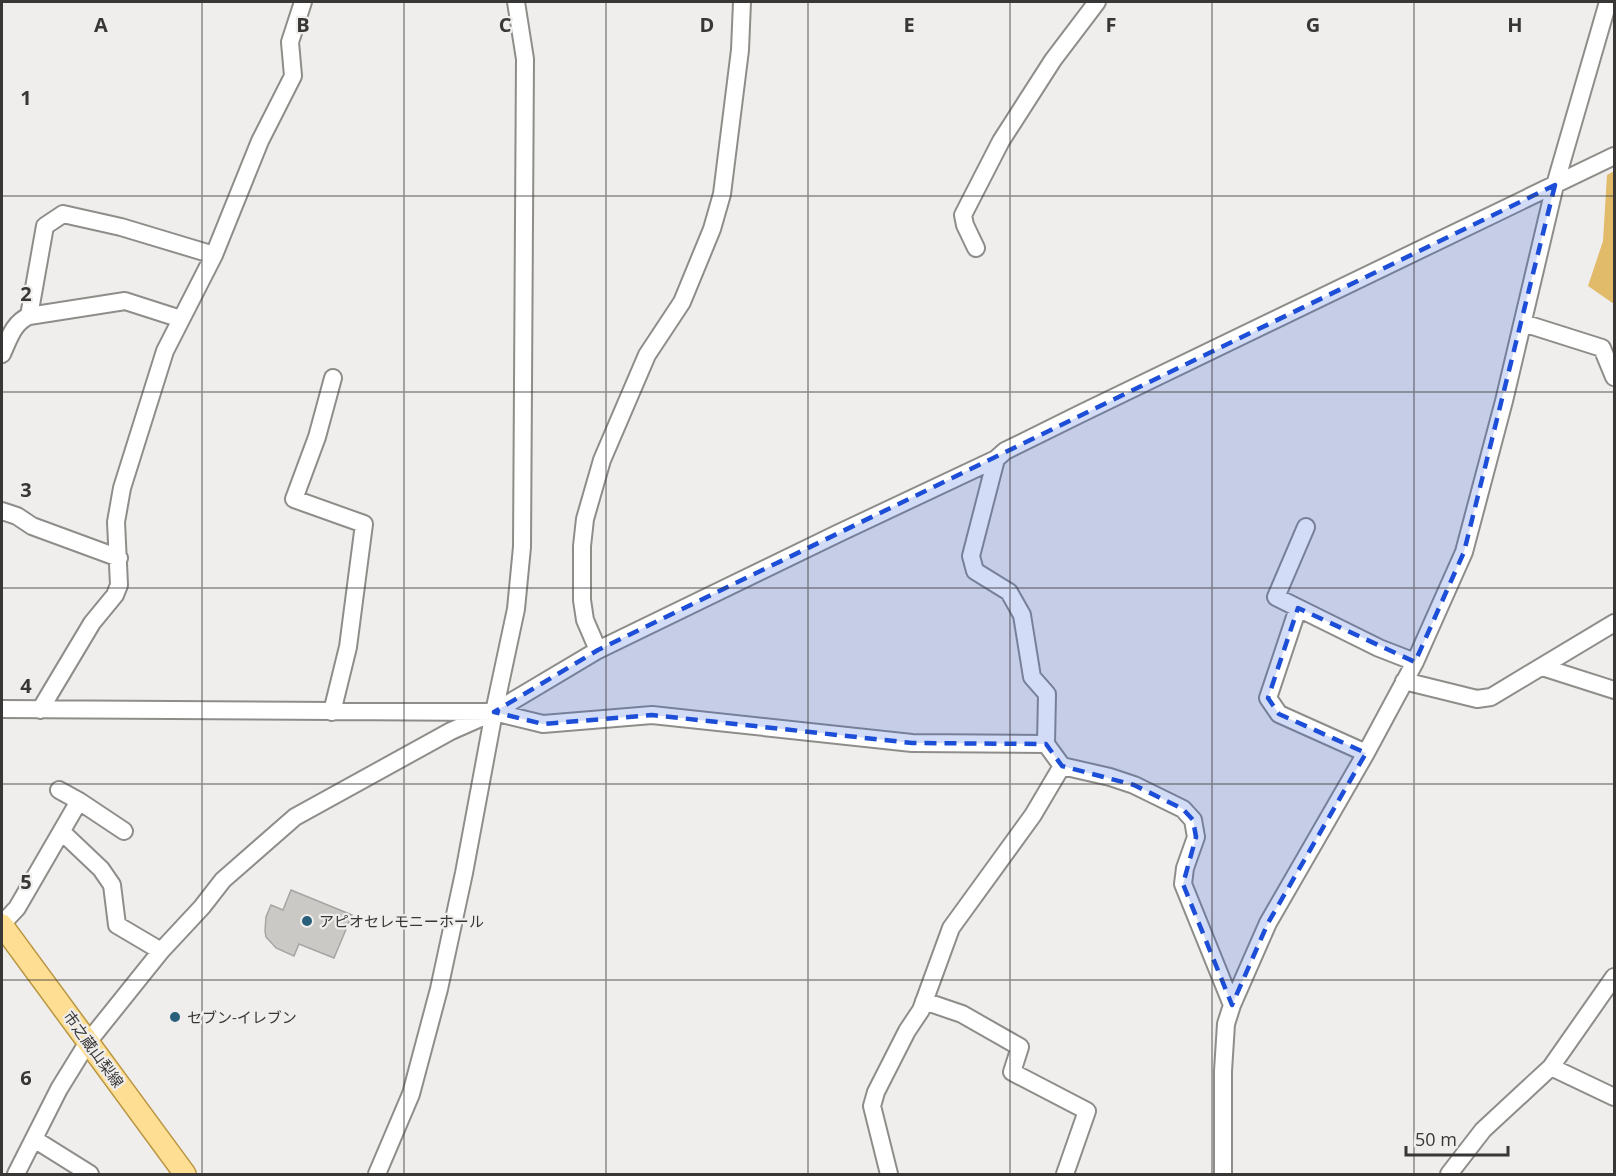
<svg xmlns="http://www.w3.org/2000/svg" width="1616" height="1176" font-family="'Open Sans','Noto Sans JP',sans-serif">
  <rect width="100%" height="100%" fill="#f0eeec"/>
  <path fill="#e1bb69" d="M1614 171V304L1588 286 1603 241 1607 175Z"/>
  <path fill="#cac9c6" stroke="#a7a5a3" stroke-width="1.5" d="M291 890 352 915 334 958 299 944 294 956 276 948 266 937 265 931 266 917 271 905 283 910Z"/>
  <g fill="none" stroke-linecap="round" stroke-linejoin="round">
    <g stroke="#8e8d8a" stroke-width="20">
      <path id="minor" d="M976 248 965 225 963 215 1001 141 1053 60 1097 2
        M29 316 45 226 63 214 121 227 214 255
        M1523 323 1602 348 1614 377
        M2 354C9 339 13 323 29 316L125 301 181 319
        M996 459 971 556 975 571 1009 592 1022 615 1032 677 1047 694 1046 744 1062 766 1110 777 1134 785 1183 809 1193 820 1196 837 1185 868 1183 884 1232 1005
        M2 511 17 516 32 526 119 558
        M1306 527 1276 597 1379 648 1415 662
        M1298 608 1268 698 1279 714 1366 753
        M598 650 585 620 582 600V546L585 519 602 460 647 355 682 302 712 229 722 194 740 50 742 2
        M1542 667 1614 690
        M1404 681 1477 699 1491 697 1614 623
        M2 709 494 712 543 724 652 715 912 743 1046 744
        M40 710 92 623 115 595 119 585 116 522 122 488 165 351 214 255 260 141 293 76 290 42 303 2
        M332 712 348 647 364 524 294 499 317 437 333 378
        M59 790 79 801
        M62 832 101 869 112 885 117 925 161 951
        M2 924 17 908 79 801 124 831
        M924 1001 962 1014 1020 1047 1012 1072 1087 1111 1065 1174
        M1551 1067 1614 977
        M34 1139 90 1174
        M16 1174 59 1089 88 1042 161 951 202 907 223 880 295 817 451 731 494 712 598 650 839 533 996 459 1005 451 1082 413 1614 156
        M377 1174 411 1094 439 989 464 873 494 712 516 609 522 547 525 59 516 2
        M889 1174 872 1106 876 1092 907 1031 921 1010 951 928 1033 815 1062 766
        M1223 1174V1071L1226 1024 1232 1005 1268 923 1366 753 1415 662 1464 552 1504 401 1555 185 1608 2
        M1449 1174 1483 1130 1551 1067 1614 1097"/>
    </g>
    <g stroke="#b99542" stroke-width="24">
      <path id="major" d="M2 925 185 1174"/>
    </g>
    <use href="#minor" stroke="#fff" stroke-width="16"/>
    <use href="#major" stroke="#fede92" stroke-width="21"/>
  </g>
  <path fill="#1d4ed8" fill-opacity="0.2" stroke="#1d4ed8" stroke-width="4.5" stroke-dasharray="12 8" stroke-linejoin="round" d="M1555 185 1464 552 1415 662 1298 608 1268 698 1279 714 1366 753 1268 923 1232 1005 1183 884 1196 837 1193 820 1183 809 1134 785 1062 766 1046 744 912 743 652 715 543 724 494 712 598 650Z"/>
  <path fill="none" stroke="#383736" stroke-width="1.5" stroke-opacity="0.55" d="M202 2V1174M404 2V1174M606 2V1174M808 2V1174M1010 2V1174M1212 2V1174M1414 2V1174M2 196H1614M2 392H1614M2 588H1614M2 784H1614M2 980H1614"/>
  <g fill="#2a5f7b" stroke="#f0eeec" stroke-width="2">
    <circle cx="307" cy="921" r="6"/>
    <circle cx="175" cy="1017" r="6"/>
  </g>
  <g text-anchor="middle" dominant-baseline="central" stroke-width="4.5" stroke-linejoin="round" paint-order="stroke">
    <g font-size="15" fill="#383736" stroke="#f0eeec" text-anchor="start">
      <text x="319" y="921">アピオセレモニーホール</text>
      <text x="187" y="1017">セブン-イレブン</text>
    </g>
    <g font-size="15" fill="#383736" stroke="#f0eeec">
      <text transform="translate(94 1049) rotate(54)">市之蔵山梨線</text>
    </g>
  </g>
  <g font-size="20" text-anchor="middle" font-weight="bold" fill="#383736" stroke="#f0eeec" stroke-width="4.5" stroke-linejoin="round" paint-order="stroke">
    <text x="101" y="32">A</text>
    <text x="303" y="32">B</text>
    <text x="505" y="32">C</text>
    <text x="707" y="32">D</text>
    <text x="909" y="32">E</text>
    <text x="1111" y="32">F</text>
    <text x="1313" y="32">G</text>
    <text x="1515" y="32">H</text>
    <text x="26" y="105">1</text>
    <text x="26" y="301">2</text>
    <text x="26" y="497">3</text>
    <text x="26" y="693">4</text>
    <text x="26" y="889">5</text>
    <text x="26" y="1085">6</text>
  </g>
  <rect width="1616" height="1176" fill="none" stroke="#383736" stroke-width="6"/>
  <path d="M1406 1146v9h102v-9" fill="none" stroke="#383736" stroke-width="3"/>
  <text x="1415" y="1146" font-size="18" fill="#383736" stroke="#f0eeec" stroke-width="4.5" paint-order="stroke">50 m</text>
</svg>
